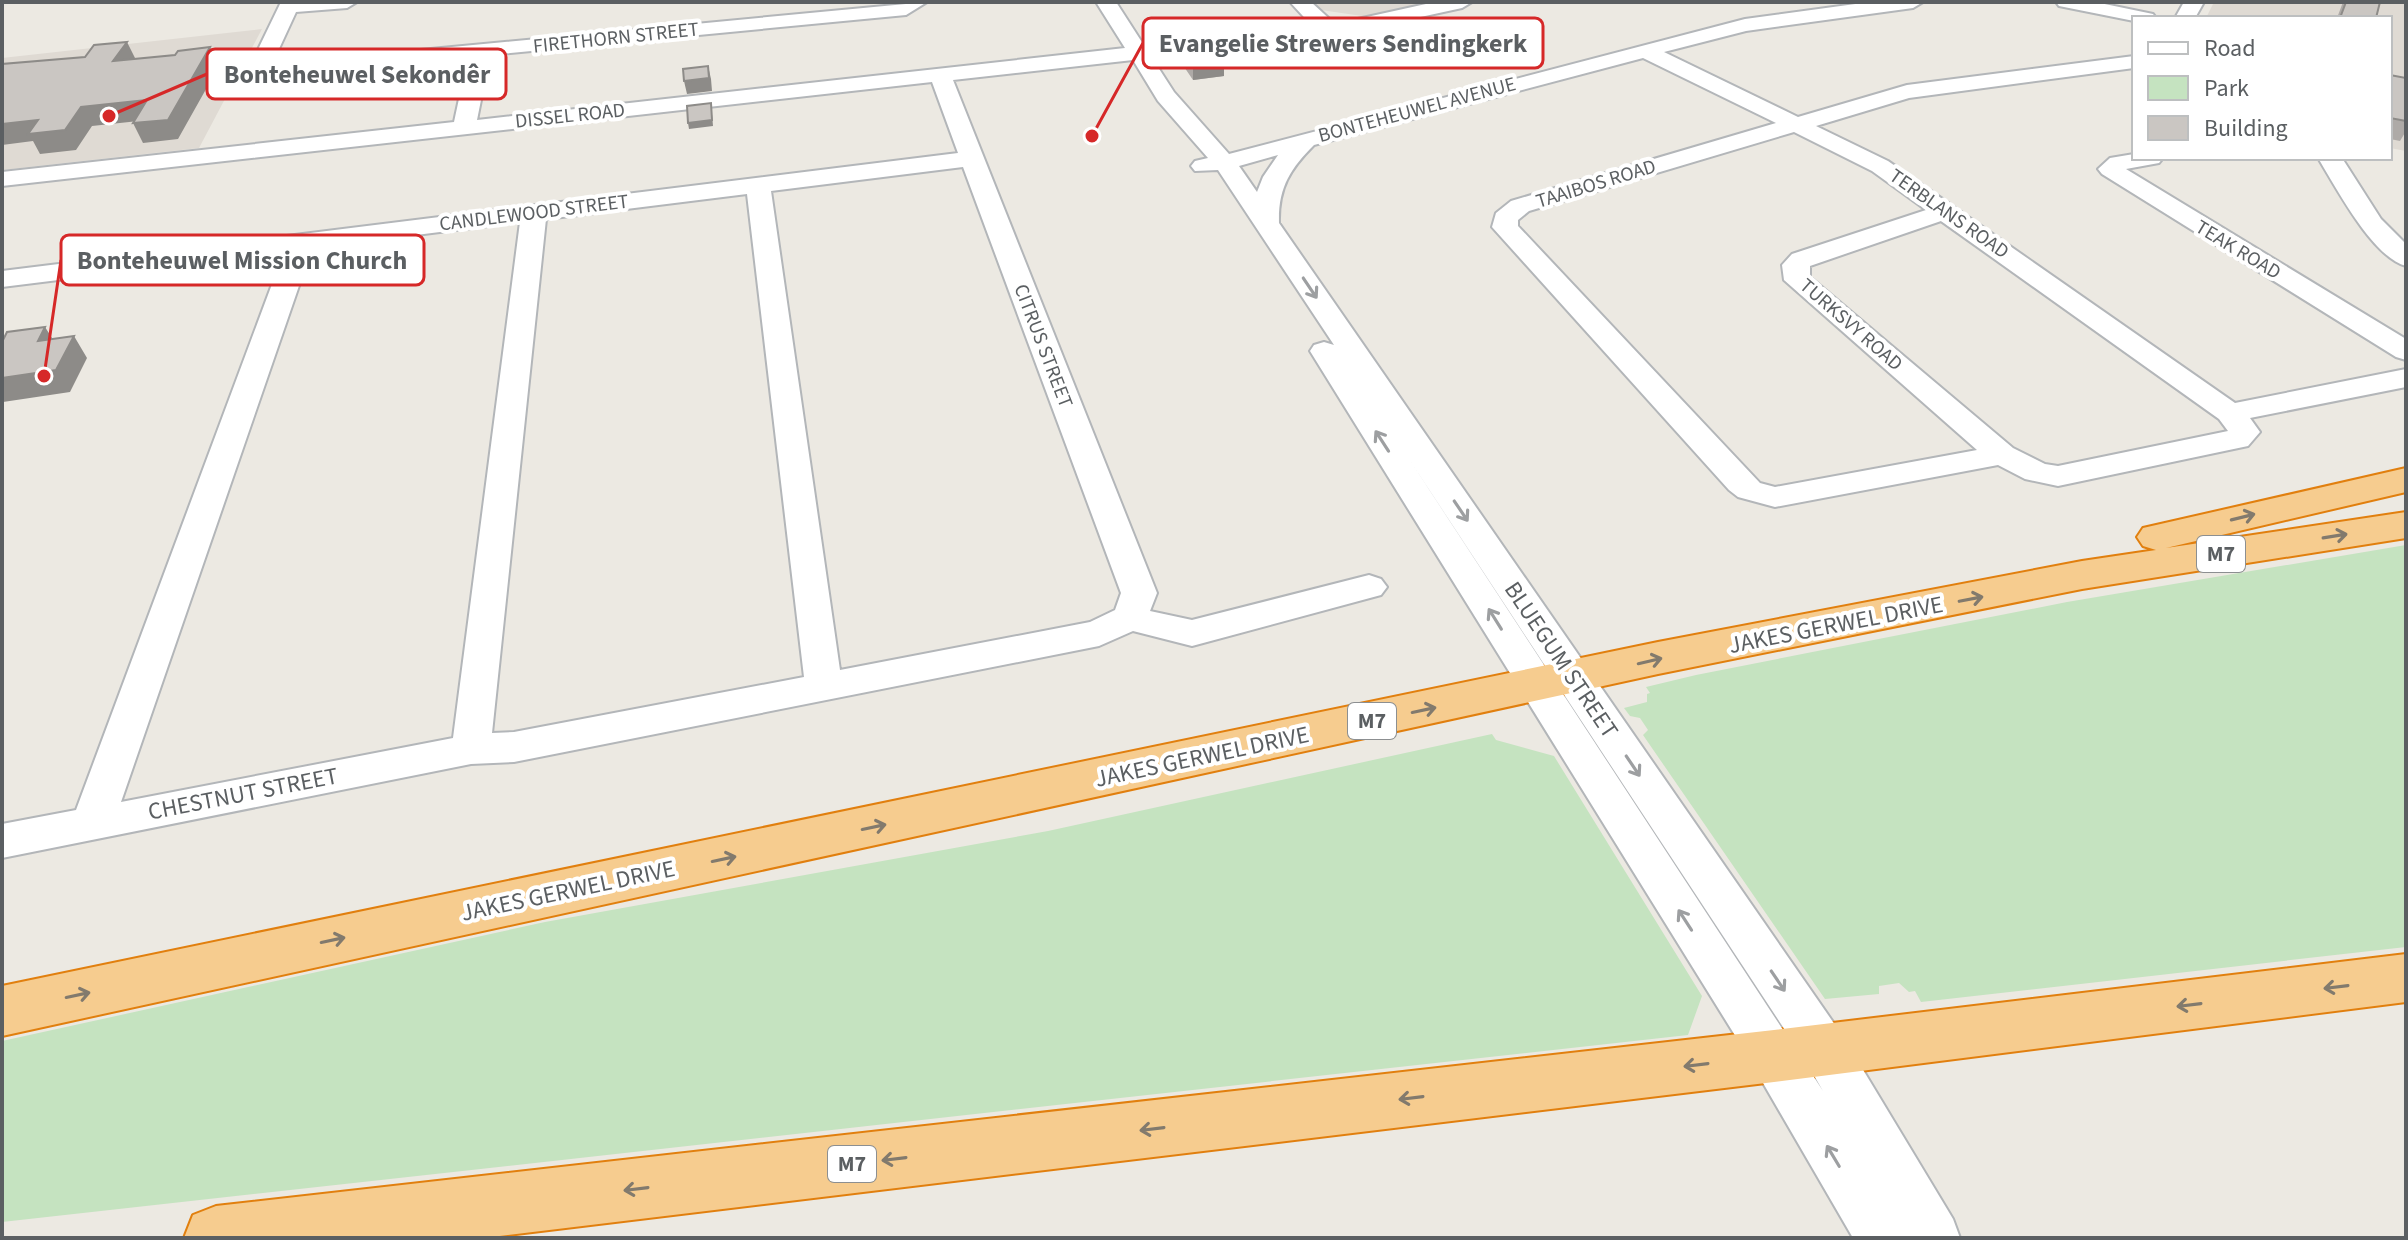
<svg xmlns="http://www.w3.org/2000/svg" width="2408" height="1240" font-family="'Source Sans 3',sans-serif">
  <rect width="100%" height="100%" fill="#ece9e2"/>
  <path fill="#dfdad3" d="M1314 2H1433L1369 17 1321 10Z
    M2214 2H2406V151L2390 148V18H2206Z
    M262 29 199 148 2 170V58Z"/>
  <path fill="#c5e3c0" d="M2406 545V947L1921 1002 1915 991 1909 992 1899 983 1879 986V994L1825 999 1643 735 1648 730 1640 718 1630 716 1624 708 1647 702V694L1650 693 1646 687 1696 675 2067 602Z
    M1492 734 1496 740 1554 756 1702 996 1688 1035 2 1222V1041L545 922 1048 831Z"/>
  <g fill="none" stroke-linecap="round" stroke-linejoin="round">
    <g stroke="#b3b6b9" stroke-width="4">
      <path id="minor" d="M281 2H357L347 8 296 12 272 64 927 2 906 15 490 55 477 120 1125 48 1096 2H1116L1174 92 1229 154 1745 19 1870 2H1923L1913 8 1746 31 1664 52 1798 117 1907 85 2134 56V68L1909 98 1816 126 1888 161 2235 403 2406 369V387L2250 418 2260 432 2248 446 2058 486 2025 479 1998 465 1775 507 1738 497 1729 490 1492 227 1496 213 1511 201 1776 123 1643 58 1314 145C1290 169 1278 188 1279 223L1842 1035 1953 1219 1960 1238H1853L1741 1045 1310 351 1314 345 1324 342 1334 345 1218 170 1195 171 1191 166 1195 161 1208 158 1158 101 1133 60 953 80 1157 593 1150 611 1192 620 1369 575 1381 579 1387 587 1381 595 1192 646 1133 631 1099 646 514 762 471 764 2 858V824L76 810 284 252 2 287V271L958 153 932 82 2 186V172L454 122 468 57 263 77 253 73 251 64ZM1794 132 1872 171 1926 210 1792 254 1782 265 1784 280 1977 450 1775 487 1760 483 1518 226V220L1529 211ZM1278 155 1263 177 1257 192 1239 166ZM963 167 1121 593 1115 610 1090 622 840 670 771 191ZM747 194 804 677 514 732 492 733 546 219ZM1941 221 2219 419 2228 431 2058 466 2045 464 2013 448 1810 277V266ZM520 222 453 738 121 802 312 248ZM1409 459 1808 1065 1823 1091Z
        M1290 2H1311L1335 24 1435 2H1472L1462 8 1333 36 1315 29Z
        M2056 2H2095L2153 14 2156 18H2134V21L2059 6Z
        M2184 2H2204L2195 18H2175Z
        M2134 154V158H2163L2159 163 2126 169 2406 339V360L2396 357 2102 174 2098 169 2110 158Z
        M2318 158H2342L2381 219 2406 244V266C2372 257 2336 187 2318 158Z"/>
    </g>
    <g stroke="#e17f0e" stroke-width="4">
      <path id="highway" d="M2406 468V492L2166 548 2406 512V538L2082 589 1658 674 2 1036V986L1658 642 2082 561 2156 550 2143 546 2137 537 2143 528Z
        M2406 954V1002L1774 1082 483 1238H184L193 1215 216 1206 1774 1030Z"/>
    </g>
    <use href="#minor" fill="#fff" fill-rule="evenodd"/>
    <use href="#highway" fill="#f6cc8f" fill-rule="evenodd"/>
  </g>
  <path fill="#aeaaa7" d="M2343 2H2380L2376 18H2337Z
    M1174 40 1224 64V76L1193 80 1174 52Z
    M2390 75 2406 78V131L2400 141 2390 139Z"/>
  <path fill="#8d8b88" d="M127 42 136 60 113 61Z
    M210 47 219 66 178 139 143 143 133 123Z
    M1224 64V76L1193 80V67Z
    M708 66 711 79 712 91 687 94 684 81Z
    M147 100 157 119 92 126 76 150 40 154 33 141 2 145V124L81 107Z
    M711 103 713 126 689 129 688 123Z
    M45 327 59 349 38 341Z
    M74 336 87 358 70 392 3 402 2 373Z"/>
  <path fill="#cac6c2" stroke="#8d8b88" stroke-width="2" d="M2346 2H2380L2376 18H2340Z
    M127 42 113 61 175 55 178 51 210 47 168 120 133 123 147 100 81 107 65 130 28 134 38 120 2 124V64L85 57 94 45Z
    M708 66 709 78 684 81 683 69Z
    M2390 75 2406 78V121L2390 118Z
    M711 103 712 120 688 123 687 106Z
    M45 327 38 341 74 336 56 370 2 378V342L7 332Z"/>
  <defs><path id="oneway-shaft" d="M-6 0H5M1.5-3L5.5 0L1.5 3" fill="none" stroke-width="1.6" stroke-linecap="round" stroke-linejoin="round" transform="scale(2)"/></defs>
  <g stroke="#9d9fa1">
    <use href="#oneway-shaft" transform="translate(1310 288) rotate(56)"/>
    <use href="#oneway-shaft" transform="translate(1382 441) rotate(-123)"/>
    <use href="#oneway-shaft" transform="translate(1461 511) rotate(56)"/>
    <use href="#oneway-shaft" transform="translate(1495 619) rotate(-122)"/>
    <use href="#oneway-shaft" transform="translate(1633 766) rotate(56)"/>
    <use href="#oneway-shaft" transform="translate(1685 920) rotate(-123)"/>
    <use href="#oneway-shaft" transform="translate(1778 981) rotate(56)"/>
    <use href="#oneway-shaft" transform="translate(1833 1156) rotate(-121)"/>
  </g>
  <g stroke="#827a6d">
    <use href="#oneway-shaft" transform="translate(2243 517) rotate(-14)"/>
    <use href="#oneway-shaft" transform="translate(2335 536) rotate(-9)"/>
    <use href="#oneway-shaft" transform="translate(1971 599) rotate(-11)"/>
    <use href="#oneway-shaft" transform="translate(1650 661) rotate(-13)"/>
    <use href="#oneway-shaft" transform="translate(1424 710) rotate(-12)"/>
    <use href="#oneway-shaft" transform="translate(874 827) rotate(-12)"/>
    <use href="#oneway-shaft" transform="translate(724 859) rotate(-12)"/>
    <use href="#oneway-shaft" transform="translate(333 940) rotate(-12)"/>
    <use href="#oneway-shaft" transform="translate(2336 987) rotate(173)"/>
    <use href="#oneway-shaft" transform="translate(78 995) rotate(-12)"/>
    <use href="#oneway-shaft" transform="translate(2189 1005) rotate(173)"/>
    <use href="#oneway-shaft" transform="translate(1696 1065) rotate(173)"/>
    <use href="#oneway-shaft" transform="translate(1411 1098) rotate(173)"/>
    <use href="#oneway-shaft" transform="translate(1152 1129) rotate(173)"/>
    <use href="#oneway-shaft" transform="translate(894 1159) rotate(173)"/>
    <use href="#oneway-shaft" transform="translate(636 1189) rotate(173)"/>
  </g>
  <g text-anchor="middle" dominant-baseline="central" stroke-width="8" stroke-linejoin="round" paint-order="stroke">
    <g font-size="20" fill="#5b5f62" stroke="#fff">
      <text transform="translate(616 38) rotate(-6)">FIRETHORN STREET</text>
      <text transform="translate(1417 110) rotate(-15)">BONTEHEUWEL AVENUE</text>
      <text transform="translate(570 116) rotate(-6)">DISSEL ROAD</text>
      <text transform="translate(1596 184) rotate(-17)">TAAIBOS ROAD</text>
      <text transform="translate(534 213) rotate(-7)">CANDLEWOOD STREET</text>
      <text transform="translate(1949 214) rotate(35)">TERBLANS ROAD</text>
      <text transform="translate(2238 250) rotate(31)">TEAK ROAD</text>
      <text transform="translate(1851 325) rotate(41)">TURKSVY ROAD</text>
      <text transform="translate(1043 346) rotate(69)">CITRUS STREET</text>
    </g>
    <g fill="#fff" stroke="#8c8f91" stroke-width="2">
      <rect x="2197" y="536" width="48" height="36" rx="6"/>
      <rect x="1348" y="703" width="48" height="36" rx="6"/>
      <rect x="828" y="1146" width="48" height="36" rx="6"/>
    </g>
    <g font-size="22" font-weight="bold" fill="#5b5f62">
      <text x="2221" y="554">M7</text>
      <text x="1372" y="721">M7</text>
      <text x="852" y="1164">M7</text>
    </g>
    <g font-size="24" fill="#5b5f62" stroke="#fff">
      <text transform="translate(1836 625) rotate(-11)">JAKES GERWEL DRIVE</text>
      <text transform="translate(1561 660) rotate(56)">BLUEGUM STREET</text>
      <text transform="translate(1202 757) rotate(-12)">JAKES GERWEL DRIVE</text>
      <text transform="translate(243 794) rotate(-11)">CHESTNUT STREET</text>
      <text transform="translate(568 891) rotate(-12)">JAKES GERWEL DRIVE</text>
    </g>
  </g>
  <path fill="none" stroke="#d62828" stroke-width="3" d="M1092 136L1143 43M109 116L207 74M44 376L61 260"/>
  <g fill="#d62828" stroke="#fff" stroke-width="3">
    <circle cx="1092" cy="136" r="8"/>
    <circle cx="109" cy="116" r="8"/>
    <circle cx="44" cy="376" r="8"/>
  </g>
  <g fill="#fff" stroke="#d62828" stroke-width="3">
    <rect x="1143" y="18" width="400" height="50" rx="8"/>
    <rect x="207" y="49" width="299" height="50" rx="8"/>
    <rect x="61" y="235" width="363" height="50" rx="8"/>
  </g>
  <g font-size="26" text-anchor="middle" font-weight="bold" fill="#5b5f62">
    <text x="1343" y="52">Evangelie Strewers Sendingkerk</text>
    <text x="357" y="83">Bonteheuwel Sekondêr</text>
    <text x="242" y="269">Bonteheuwel Mission Church</text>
  </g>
  <rect width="2408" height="1240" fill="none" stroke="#5b5f62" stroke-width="8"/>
  <rect x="2132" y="16" width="260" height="144" fill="#ffffff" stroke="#bdbfc0" stroke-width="2"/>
  <rect x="2148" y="42" width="40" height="12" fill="#ffffff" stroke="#bdbfc0" stroke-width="2"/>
  <text x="2204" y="56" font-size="24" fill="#5b5f62">Road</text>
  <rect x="2148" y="76" width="40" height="24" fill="#c5e3c0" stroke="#bdbfc0" stroke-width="2"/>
  <text x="2204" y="96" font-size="24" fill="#5b5f62">Park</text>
  <rect x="2148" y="116" width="40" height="24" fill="#cac6c2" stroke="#bdbfc0" stroke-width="2"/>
  <text x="2204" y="136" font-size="24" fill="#5b5f62">Building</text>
</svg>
